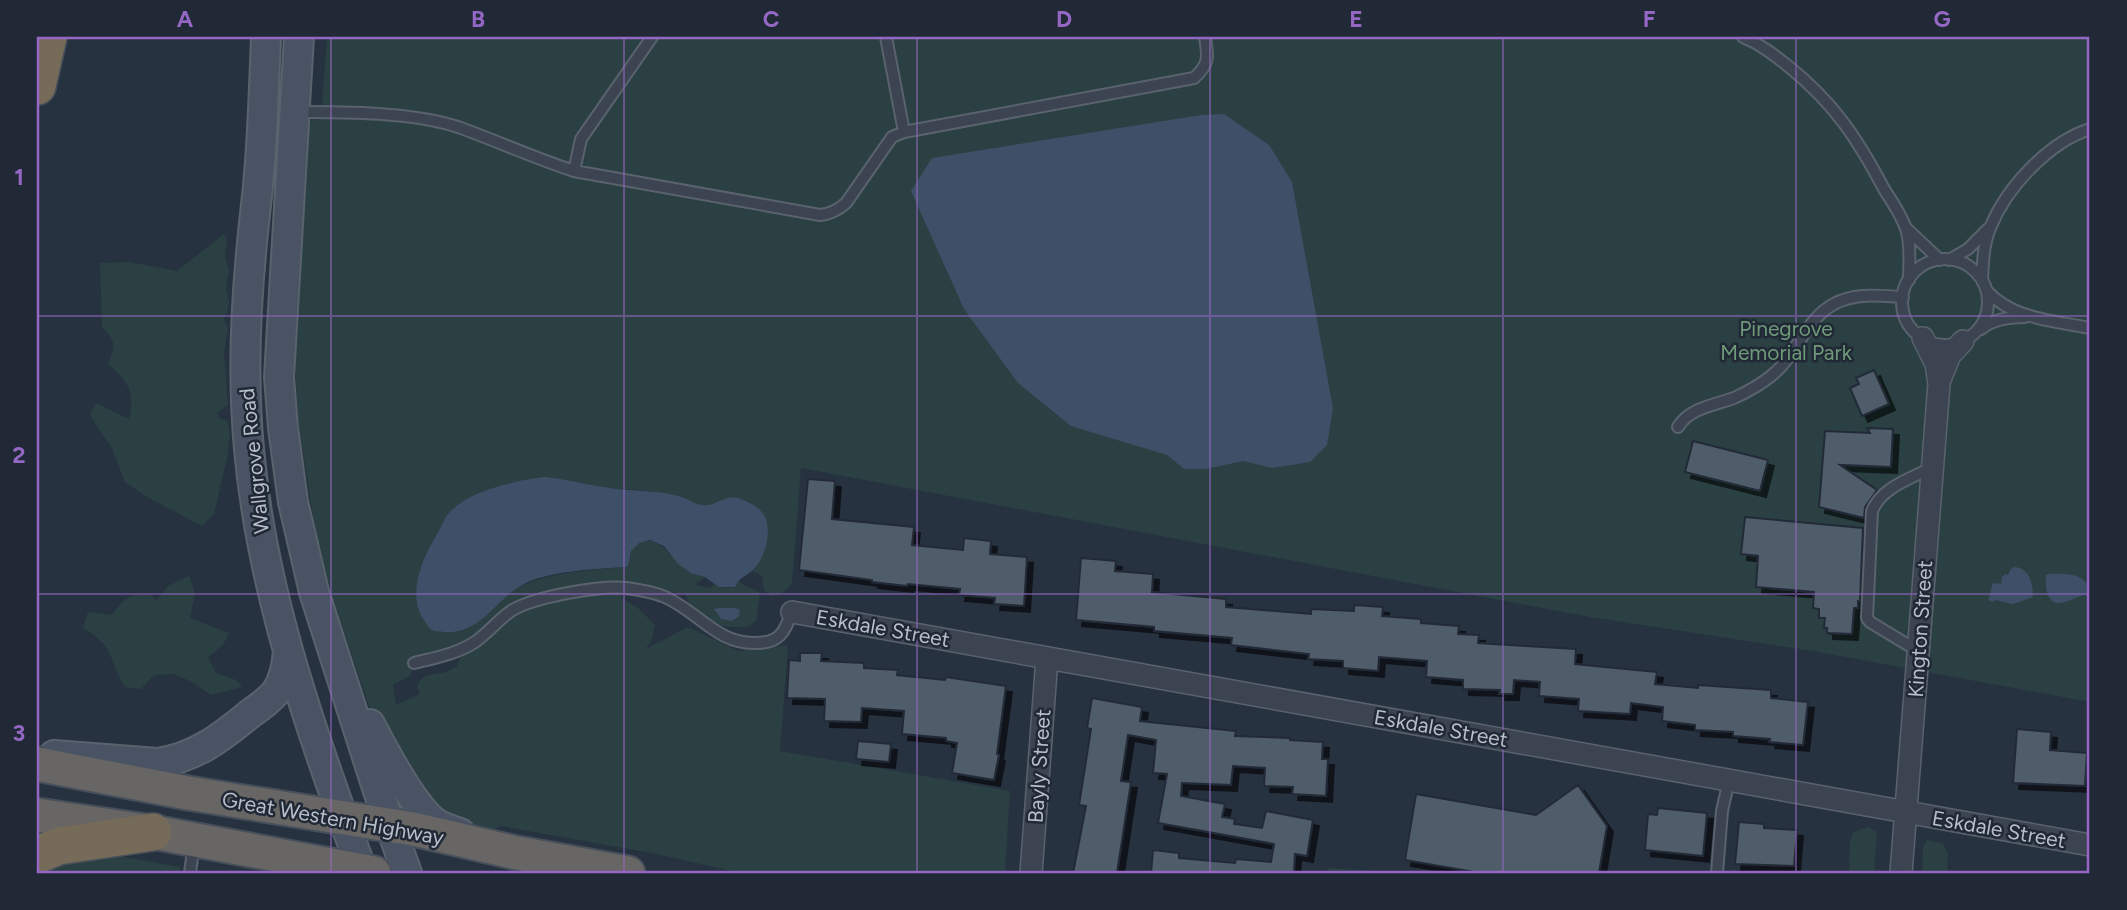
<svg xmlns="http://www.w3.org/2000/svg" width="2127" height="910" font-family="Figtree,sans-serif">
  <defs>
    <filter id="shadow"><feDropShadow dx="6" dy="6" stdDeviation="0" flood-color="#0009"/></filter>
  </defs>
  <rect width="100%" height="100%" fill="#273240"/>
  <path fill="#2a4042" fill-rule="evenodd" d="M327 37H2090V702L1813 651 1590 617 801 468 792 584 781 594 772 596 764 591 762 576 753 571 759 564 705 577 695 585 711 588 714 585 712 581C719 589 726 588 735 587L738 580C744 588 753 587 760 593L756 621 747 627H727L709 621 691 608 685 593H675L658 590 642 584 618 581 535 595 507 610 466 643 446 651 412 657 411 675 393 685 396 705 420 694 417 687C422 674 428 675 440 673 446 673 452 669 457 666L460 658C476 648 488 635 504 624 535 602 583 592 621 594L622 598 638 608 655 625 652 639 646 649 688 627 738 651 788 645 780 751 1010 791 1005 873H741L652 853 500 826 495 829 448 818 423 799 430 796 425 786 416 789 376 724 370 709 331 593 316 535 298 420 295 363 296 328 306 122 321 119ZM604 488 640 490 683 497 688 500 670 555C662 542 640 532 631 551 630 553 631 555 630 557 630 559 625 566 624 567 585 571 544 572 510 592Z
    M224 234 227 240 225 256 229 271 226 287 229 304 226 315 223 318 228 328 224 353 228 405 217 413 219 418 228 421 230 436 227 458 214 514 202 526 147 497 125 482 111 446 99 430 90 414 96 403 129 419C135 392 129 382 108 364 116 345 116 342 102 327L100 263 129 262 177 271Z
    M189 576 195 593 190 618 229 633 223 645 208 657 216 673 236 680 242 687 211 695 190 681 173 674 154 675 141 689 125 687C107 658 116 647 83 628L88 612 112 615C123 600 131 591 151 595L156 601 168 586Z
    M1869 827 1877 832 1874 873H1849L1850 841 1853 832Z
    M1927 840 1943 843 1948 854 1947 873H1922L1923 847Z
    M113 855 180 867 179 873H43L38 867Z
    M1329 868 1401 873H1328Z"/>
  <path fill="#3d5068" d="M1224 114 1269 145 1292 182 1333 408 1327 445 1310 462 1272 468 1243 461 1206 469H1184L1167 455 1071 426 1018 383 964 309 911 191 932 158 1201 115Z
    M545 477C565 479 583 484 603 487 629 492 657 489 682 497 689 499 694 504 702 505 716 507 723 495 737 498 748 501 762 508 766 519 771 534 765 558 754 569 747 576 739 577 735 587H719L705 577 691 573 678 564 664 546 650 540 639 543 631 551 628 566 624 567C596 569 548 571 524 584 495 599 482 634 444 632 441 631 437 632 434 631 429 629 426 623 423 619 406 590 425 554 440 529 443 523 446 515 451 511 470 490 518 480 545 477Z
    M2015 567C2030 569 2033 583 2033 597L2013 604 1995 600 1993 602 1988 600 1993 583 2001 584 2002 579 2001 578 2005 574 2008 575 2011 569Z
    M2049 574C2066 573 2089 573 2090 594 2079 595 2071 601 2061 603 2046 605 2045 585 2046 575Z
    M719 608H735L740 610 739 616 732 621 721 619 714 609Z"/>
  <path fill="#505b6b" stroke="#222b37" stroke-width="2" filter="url(#shadow)" d="M1874 370 1889 404 1862 416 1850 388 1859 384 1856 378Z
    M1867 428 1893 429 1891 467 1840 465 1877 490 1865 507 1864 518 1819 507 1825 431 1870 433Z
    M1693 441 1768 460 1760 491 1685 472Z
    M808 479 835 481 832 519 914 527 912 545 963 550 964 538 991 541 990 554 1027 557 1024 606 994 604 995 598 959 595 960 589 908 584 907 586 872 582V580L799 570Z
    M1745 517 1863 528 1860 601H1858V608H1854L1852 634 1827 633V628H1824L1825 618H1819V609L1813 608 1814 592 1756 587 1758 556 1741 554Z
    M1081 558 1116 561 1115 571 1153 574 1152 592 1226 599V607L1311 614V609L1354 611V605L1383 607 1382 616 1421 619V623L1459 626 1458 634 1479 635 1478 643 1576 649 1575 664 1657 672 1655 684 1698 688V685L1771 690V698L1808 702 1803 745 1769 742 1770 739 1733 736V732L1695 730V725L1662 721 1663 707 1631 703 1630 714 1578 711 1579 699 1539 696 1540 682 1514 680 1513 694H1499L1500 690 1463 689V680L1426 677 1427 661 1379 657 1378 671 1343 668V661L1308 659 1309 654 1231 645 1232 638 1154 631V627L1076 620Z
    M800 653H822L821 661 864 663V668L898 670 897 675 945 680 946 677 1006 686 997 754 999 755 994 780 952 773 957 743 946 741V738L902 734 904 711 862 708 861 722 824 721 825 699 787 698 789 660 800 661Z
    M1092 698 1142 707 1140 721 1236 731 1235 736 1290 738V740L1323 742 1322 759H1328L1326 796 1292 794 1293 787 1264 786 1265 768 1233 766 1231 785 1182 783 1181 796 1225 804 1222 817 1235 819 1234 824 1262 828 1266 811 1313 820 1307 856 1295 854 1294 873H1151L1153 850 1179 853V858L1235 863 1236 859 1271 862 1274 844 1158 823 1167 774 1153 773 1156 740 1128 735 1121 781 1131 782 1117 873H1073L1086 806 1079 805 1091 729 1087 728Z
    M2017 729 2051 732 2050 750 2087 753 2085 786 2013 783Z
    M858 741 891 744 889 762 856 759Z
    M1578 785 1607 826 1599 873H1480L1405 860 1416 794 1536 815Z
    M1658 808 1707 813 1703 856 1645 850 1648 814 1657 815Z
    M1739 822 1764 824V828L1797 830 1794 866 1735 864Z"/>
  <g fill="none" stroke-linecap="round" stroke-linejoin="round">
    <g stroke="#59626d" stroke-width="14">
      <path id="service" d="M886 37 904 132
        M1743 37C1760 44 1773 54 1788 66 1834 103 1857 138 1884 189 1892 202 1903 217 1907 232 1911 248 1909 264 1909 280
        M297 112C346 112 412 112 458 127 497 141 534 158 574 171L820 215C831 214 838 210 846 203L892 137 904 132 1194 78C1210 64 1208 56 1205 37
        M574 171 581 139 652 37
        M1906 228 1940 260
        M1902 302a43 43 0 1 1 86 0a43 43 0 1 1-86 0Z
        M1949 260 1968 249 1989 228
        M1982 280C1983 262 1983 244 1991 226 2007 187 2049 142 2090 129
        M1987 291C2012 319 2055 321 2090 328
        M1981 329C1993 319 2009 317 2025 317
        M1678 427C1689 408 1715 405 1734 398 1747 392 1760 385 1771 376 1797 356 1805 319 1834 304 1856 292 1879 296 1903 297
        M1918 651 1870 622 1867 618 1872 511C1882 487 1910 479 1931 468
        M414 663C434 658 457 654 475 642 488 633 498 620 511 611 533 597 600 585 626 588 639 590 655 592 667 598 699 613 718 644 755 643 780 643 784 633 792 612
        M190 873 194 843
        M1717 873 1722 811 1729 780"/>
    </g>
    <g stroke="#59626d" stroke-width="24">
      <path id="minor" d="M1939 382 1950 355 1963 341
        M792 612 2090 845
        M1031 873 1047 658
        M1901 873 1939 384 1936 364 1923 338"/>
    </g>
    <g stroke="#59626d" stroke-width="32">
      <path id="secondary" d="M266 37C264 83 263 129 259 174 257 201 253 227 251 254 245 318 243 384 249 449 262 596 313 736 363 873
        M299 37 279 377 283 428 293 502 314 592 378 791 407 873
        M370 724C384 751 412 804 434 822 442 827 451 830 460 833
        M54 755 157 763C195 758 222 737 251 713 260 707 269 700 276 692 284 680 287 665 288 651"/>
    </g>
    <g stroke="#464f5a" stroke-width="37">
      <path id="trunk" d="M37 764 188 793 413 829 517 853 628 873
        M37 815 153 832 374 873"/>
    </g>
    <g stroke="#464f5a" stroke-width="40">
      <path id="motorway" d="M37 86 48 37
        M37 855 59 846 153 832"/>
    </g>
    <use href="#service" stroke="#3b4450" stroke-width="10"/>
    <use href="#minor" stroke="#3b4450" stroke-width="21"/>
    <use href="#secondary" stroke="#495363" stroke-width="28"/>
    <use href="#trunk" stroke="#686664" stroke-width="33"/>
    <use href="#motorway" stroke="#766a58" stroke-width="37"/>
  </g>
  <path fill="none" stroke="#9367c3" stroke-width="2" stroke-opacity="0.55" d="M331 37V873M624 37V873M917 37V873M1210 37V873M1503 37V873M1796 37V873M37 316H2090M37 594H2090"/>
  <g text-anchor="middle" dominant-baseline="central" stroke-width="5" stroke-linejoin="round" paint-order="stroke">
    <g font-size="21" fill="#6f9a79" stroke="#202935">
      <text x="1786" y="328">Pinegrove<tspan x="1786" dy="24">Memorial Park</tspan></text>
    </g>
    <g font-size="21" fill="#b7bfca" stroke="#202935">
      <text transform="translate(254 461) rotate(-96)">Wallgrove Road</text>
      <text transform="translate(883 628) rotate(10)">Eskdale Street</text>
      <text transform="translate(1920 629) rotate(-86)">Kington Street</text>
      <text transform="translate(1441 728) rotate(10)">Eskdale Street</text>
      <text transform="translate(1039 766) rotate(-86)">Bayly Street</text>
      <text transform="translate(333 818) rotate(10)">Great Western Highway</text>
      <text transform="translate(1999 829) rotate(10)">Eskdale Street</text>
    </g>
  </g>
  <rect width="2127" height="910" fill="none" stroke="#202935" stroke-width="77"/>
  <rect x="38" y="38" width="2050" height="834" fill="none" stroke="#9367c3" stroke-width="2.5"/>
  <g font-size="23" text-anchor="middle" font-weight="bold" fill="#9367c3">
    <text x="185" y="27">A</text>
    <text x="478" y="27">B</text>
    <text x="771" y="27">C</text>
    <text x="1064" y="27">D</text>
    <text x="1356" y="27">E</text>
    <text x="1649" y="27">F</text>
    <text x="1942" y="27">G</text>
    <text x="19" y="185">1</text>
    <text x="19" y="463">2</text>
    <text x="19" y="741">3</text>
  </g>
</svg>
